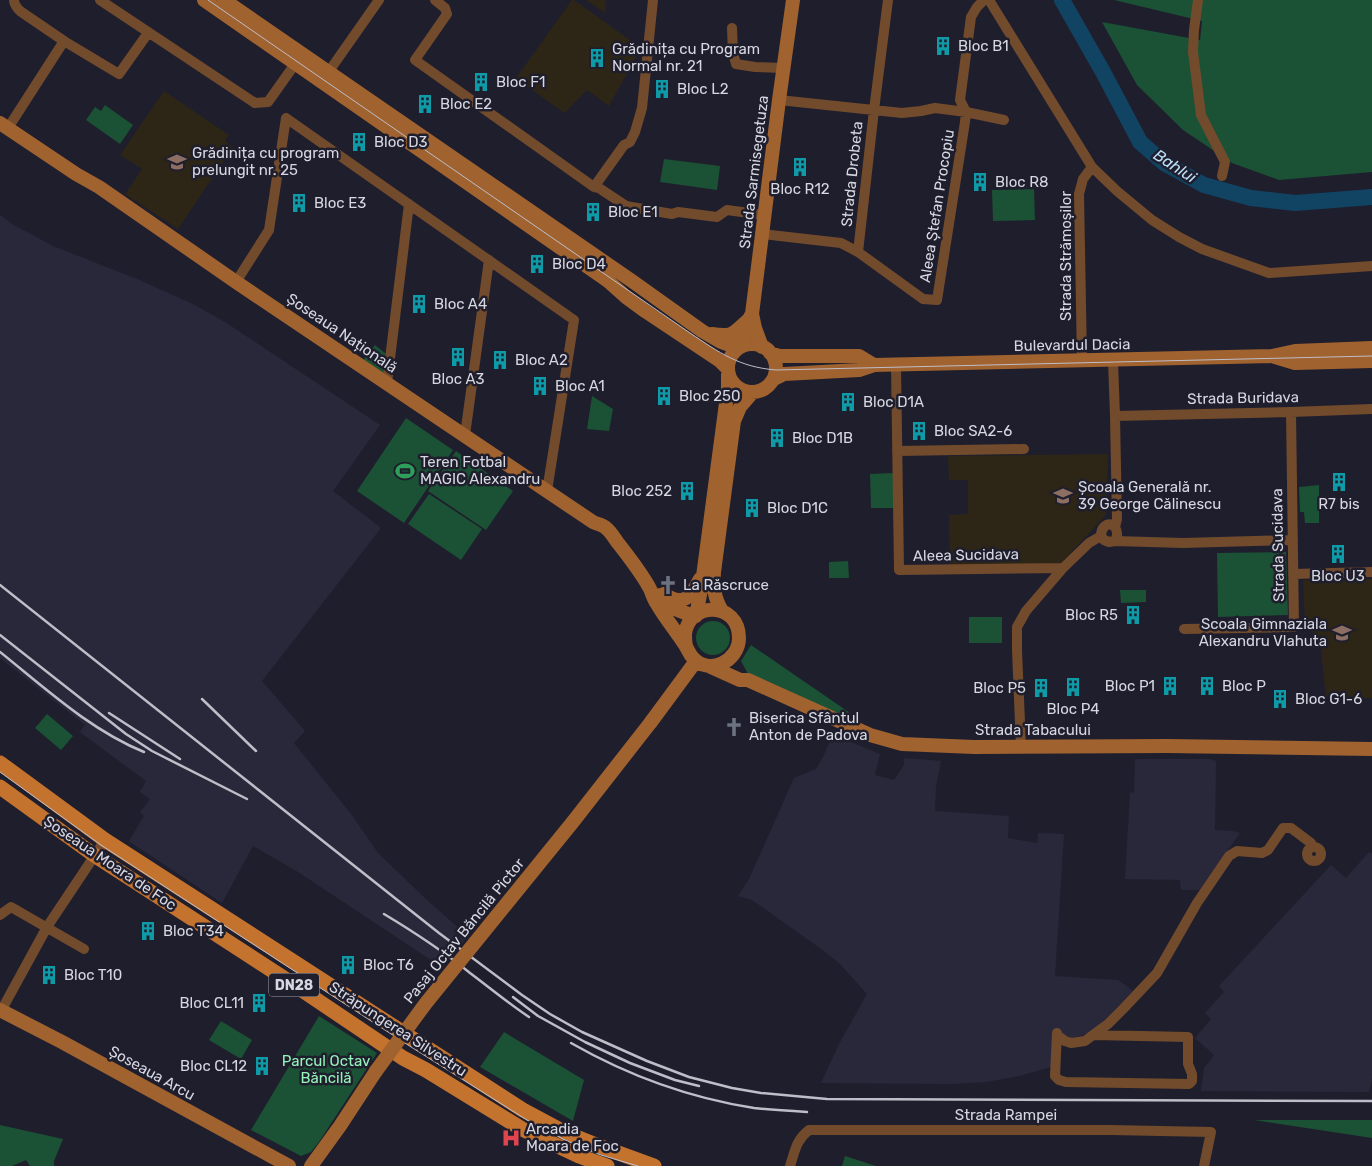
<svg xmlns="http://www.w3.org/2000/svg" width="1372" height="1166" font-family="Rubik,sans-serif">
  <rect width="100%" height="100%" fill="#1f1e2d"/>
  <path fill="#29283b" d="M0 215 12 224 53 246 137 279 193 304 225 322 380 425 333 491 381 528 262 681 305 731 294 743 351 814 378 853 428 901 468 936 443 968 298 872 253 846 222 903 130 842 129 841 144 816 140 812 150 799 140 792 146 781 80 732 85 725 0 658Z
    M834 735 880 754 875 775 894 780 904 765V758L941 761 936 786 935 811 1009 816 1008 838 1037 843 1038 833 1064 834 1055 976 1118 980 1133 991 1100 1025 1087 1034 1071 1038 1066 1036 1051 1067 1019 1076 986 1082 954 1084 821 1083 839 1044 867 994 840 964 824 951 752 900 738 896 750 877 794 778 816 769 822 759 832 737Z
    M1135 759H1210L1216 761 1215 830 1233 831 1240 833 1200 890H1181L1180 880 1125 879 1130 792 1134 793Z
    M1369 852 1372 854V1078L1369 1092 1201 1091 1204 1068 1214 1055 1195 1038 1211 1019 1205 1013 1224 992 1219 986 1331 865 1346 878Z"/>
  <path fill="#2d2616" d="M572 0H574L641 48 609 106 587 90 564 113 516 78Z
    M586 0H606L605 13Z
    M164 91 229 135 225 141 233 147 178 229 125 194 142 169 120 155Z
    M1108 454 1106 515 1061 563 950 566 949 515 968 514V480H949L948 456Z
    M1372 579V698H1326L1320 640 1305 625 1303 580Z"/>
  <path fill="#1b5134" d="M1114 0H1372V172L1279 180 1232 163 1183 130 1137 85 1102 22 1200 40 1202 21Z
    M105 105 133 125 120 144 86 120 95 107 101 111Z
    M664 159 720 166 717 190 660 182Z
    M1034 189 1035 220 993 221 992 190Z
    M375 345 386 354 384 373 377 374 362 362Z
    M592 396 613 409 609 431 587 429Z
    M406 418 453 450 404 523 357 491Z
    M456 451 513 491 486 530 428 491Z
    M893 473 894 508H871L870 474Z
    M1319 485V523H1305L1304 512H1300L1299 487Z
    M429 494 482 529 461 560 408 524Z
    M1286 552 1288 615 1218 617 1217 553Z
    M848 561 849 578H829V562Z
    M1120 590H1146V602L1121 603Z
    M969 617H1002V643H969Z
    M696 638a17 17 0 1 1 34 0a17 17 0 1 1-34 0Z
    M751 645 853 715 850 720 748 674 741 661Z
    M47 714 73 736 61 750 35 728Z
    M319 1016 377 1053 319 1142 311 1152 301 1156 251 1130Z
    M221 1021 252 1040 241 1059 209 1040Z
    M504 1032 584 1080 573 1121 480 1067Z
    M1254 1120H1372V1138Z
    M0 1125 63 1139 54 1161V1166H30L26 1160 12 1166H0Z
    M845 1156 876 1166H842Z"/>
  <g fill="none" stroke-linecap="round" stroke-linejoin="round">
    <path stroke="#114463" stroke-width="16" d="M1062 0 1103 72 1140 142 1164 163 1204 185 1251 198 1295 203 1372 197"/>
    <path stroke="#724b2d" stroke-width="10" d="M14 0C14 5 17 8 20 11L64 41 119 74 148 33
      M100 0 255 103 268 102 295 64
      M435 0 445 8 447 14 415 60 594 187
      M653 0 642 108 635 132 630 142 624 145 594 187 599 188 626 206 672 214 678 212 717 217 727 210 764 215
      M989 0 1092 167 1117 191 1152 220 1179 237 1202 249 1269 273 1372 266
      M1198 0 1194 30 1193 52 1201 115 1225 162 1222 176
      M732 28 733 53 736 64 755 67 783 68
      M325 77 379 0
      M779 100 902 113 921 111 935 108 966 112 1004 120
      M8 128 64 41
      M762 234 841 243 858 252 923 299 937 300 965 122 966 112 960 100 971 17 977 7 984 0
      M858 252 874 110 888 0
      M236 282 269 230 286 118 574 320 547 491
      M1082 361 1079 194 1083 179 1092 167
      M896 365 899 570 1063 568
      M387 383 409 204
      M1115 416 1291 412 1372 409
      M465 435 489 260
      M897 451 1024 449
      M1101 536 1104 540 1109 542 1115 541C1118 536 1118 532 1115 527L1117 519 1115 416 1113 361
      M1115 541 1183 543 1293 540
      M1293 574 1372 572
      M1184 629 1294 627 1291 412
      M1021 747 1017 650V627L1026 611 1063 568 1089 543 1101 536C1101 528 1107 520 1115 527
      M1307 854a7 7 0 1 1 14 0a7 7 0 1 1-14 0Z
      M0 915 11 907 84 949
      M1 1011 47 927 105 840
      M1057 1033 1055 1076 1059 1080 1066 1082 1189 1084 1192 1081V1074L1188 1064V1037L1094 1035
      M1057 1035 1065 1041 1071 1043 1085 1041 1108 1024 1123 1009 1157 973 1197 903 1229 856 1237 851 1262 853 1268 850 1283 828H1291L1311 843 1312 847
      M790 1166C795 1151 796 1140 809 1130H1110L1211 1132 1204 1166"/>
    <path stroke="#a0622f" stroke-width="14" d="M204 0 608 281 626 297 645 311 720 361 727 368
      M224 0 632 281 702 331 721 342 738 348C746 338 744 324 752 314
      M0 123 76 174 99 187 236 282 593 522C597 524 603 525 606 528 611 532 615 539 618 543 629 557 640 571 649 587 652 592 653 599 657 604 665 618 676 631 685 645 688 649 689 654 693 658 709 676 739 661 739 638 739 601 689 601 685 634 685 638 685 642 686 646
      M712 334C733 337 733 334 748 320
      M728 368a24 24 0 1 1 48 0a24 24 0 1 1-48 0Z
      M762 347 755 328 752 314 779 100 793 0
      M770 353 779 356H859L874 365
      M1275 357 1295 363 1372 361
      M774 379 784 374 859 370 874 365 1272 356 1295 351 1372 348
      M664 594C684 608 691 596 700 579
      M657 595C671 608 677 611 696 616L702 584 728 388V374
      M722 611C714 597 713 588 714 572L734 421 740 407 753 392
      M709 666 740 680H748L870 735 902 744 974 747 1167 746 1372 749
      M651 722 696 661
      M0 1010 62 1042 289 1166
      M311 1166 340 1126 376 1071"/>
    <path stroke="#c4732e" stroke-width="15" d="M0 763 105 840 523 1110 566 1133 591 1143 654 1166
      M0 787 94 855 293 984 403 1058 426 1070 522 1129 579 1156 607 1166"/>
    <path stroke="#bebec9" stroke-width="1" d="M208 0 690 333C720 353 739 367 776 370L1372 356
      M0 772 101 845 408 1045 527 1120 563 1139 588 1150 601 1155 638 1166"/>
    <path stroke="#bebec9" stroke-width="2.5" d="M0 585 439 933 522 995 550 1014 582 1032 647 1061 689 1077 732 1088 761 1093 827 1099 1372 1101
      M0 635 126 734 152 751 247 799
      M0 652C45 688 90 730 144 752
      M202 699 256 751
      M109 713 180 759
      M384 914C414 932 443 951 470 973 490 988 508 1003 529 1017
      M513 997 538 1016 585 1042 630 1063 675 1080 699 1086
      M571 1043C627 1075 690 1098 754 1108 771 1110 789 1111 807 1112"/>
    <path stroke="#a0622f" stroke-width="14" d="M376 1071 426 1003 572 823 651 722"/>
  </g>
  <defs>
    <g id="building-bare" transform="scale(1.5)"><path d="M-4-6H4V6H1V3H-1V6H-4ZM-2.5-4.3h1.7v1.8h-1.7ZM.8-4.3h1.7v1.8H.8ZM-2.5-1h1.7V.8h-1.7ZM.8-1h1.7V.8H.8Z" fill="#0f9aa8" stroke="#1f1e2d" stroke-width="2.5" paint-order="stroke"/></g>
    <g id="school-bare" transform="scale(1.5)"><path d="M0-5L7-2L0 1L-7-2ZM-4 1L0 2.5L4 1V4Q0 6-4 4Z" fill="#8d6e63" stroke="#1f1e2d" stroke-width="2.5" paint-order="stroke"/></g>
    <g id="stadium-bare" transform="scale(1.5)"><path d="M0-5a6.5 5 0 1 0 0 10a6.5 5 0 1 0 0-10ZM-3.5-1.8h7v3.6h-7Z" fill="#2e9e5b" stroke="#1f1e2d" stroke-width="2.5" paint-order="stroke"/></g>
    <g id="church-bare" transform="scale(1.5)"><path d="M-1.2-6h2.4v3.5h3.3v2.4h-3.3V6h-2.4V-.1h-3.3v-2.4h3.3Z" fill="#6b7280" stroke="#1f1e2d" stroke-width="2.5" paint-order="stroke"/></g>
    <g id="hospital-bare" transform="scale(1.5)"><path d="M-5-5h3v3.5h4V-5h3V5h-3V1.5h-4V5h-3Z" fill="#e0444e" stroke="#1f1e2d" stroke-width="2.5" paint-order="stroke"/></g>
  </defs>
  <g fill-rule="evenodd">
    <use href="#building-bare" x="943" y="46"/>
    <use href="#building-bare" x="597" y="58"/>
    <use href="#building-bare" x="481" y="82"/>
    <use href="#building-bare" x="662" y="89"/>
    <use href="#building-bare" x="425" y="104"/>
    <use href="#building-bare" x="359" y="142"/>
    <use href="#school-bare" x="177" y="162"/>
    <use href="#building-bare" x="800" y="167"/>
    <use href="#building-bare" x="980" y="182"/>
    <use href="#building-bare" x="299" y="203"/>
    <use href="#building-bare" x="593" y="212"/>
    <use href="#building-bare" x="537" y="264"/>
    <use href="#building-bare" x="419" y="304"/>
    <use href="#building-bare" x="458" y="357"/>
    <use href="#building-bare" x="500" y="360"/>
    <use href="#building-bare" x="540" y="386"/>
    <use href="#building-bare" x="664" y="396"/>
    <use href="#building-bare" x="848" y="402"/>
    <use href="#building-bare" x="919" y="431"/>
    <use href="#building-bare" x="777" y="438"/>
    <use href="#stadium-bare" x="405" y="471"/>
    <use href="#building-bare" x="1339" y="482"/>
    <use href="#building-bare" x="687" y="491"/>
    <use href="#school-bare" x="1063" y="496"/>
    <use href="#building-bare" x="752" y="508"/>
    <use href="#building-bare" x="1338" y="554"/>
    <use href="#church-bare" x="668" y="585"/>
    <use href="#building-bare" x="1133" y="615"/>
    <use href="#school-bare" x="1342" y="633"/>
    <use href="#building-bare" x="1170" y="686"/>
    <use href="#building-bare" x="1207" y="686"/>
    <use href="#building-bare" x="1073" y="687"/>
    <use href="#building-bare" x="1041" y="688"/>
    <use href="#building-bare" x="1280" y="699"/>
    <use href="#church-bare" x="734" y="727"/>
    <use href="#building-bare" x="148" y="931"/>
    <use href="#building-bare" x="348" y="965"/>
    <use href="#building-bare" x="49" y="975"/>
    <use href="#building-bare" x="259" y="1003"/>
    <use href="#building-bare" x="262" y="1066"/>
    <use href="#hospital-bare" x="511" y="1138"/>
  </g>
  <g text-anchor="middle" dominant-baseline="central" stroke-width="5" stroke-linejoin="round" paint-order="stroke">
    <rect fill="#1f1e2d" stroke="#a0a0ac" stroke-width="1" x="269" y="973.5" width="50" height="23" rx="4"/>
    <g font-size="14" font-weight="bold" fill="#d7d7e2">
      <text x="294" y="985">DN28</text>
    </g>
    <g font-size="15" fill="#d7d7e2" stroke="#1f1e2d" text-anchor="start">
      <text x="958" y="46">Bloc B1</text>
      <text x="612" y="49">Grădinița cu Program<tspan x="612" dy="17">Normal nr. 21</tspan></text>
      <text x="496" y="82">Bloc F1</text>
      <text x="677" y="89">Bloc L2</text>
      <text x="440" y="104">Bloc E2</text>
      <text x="374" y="142">Bloc D3</text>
      <text x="192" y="153">Grădinița cu program<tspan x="192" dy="17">prelungit nr. 25</tspan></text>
      <text x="995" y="182">Bloc R8</text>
      <text x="800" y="189" text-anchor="middle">Bloc R12</text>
      <text x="314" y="203">Bloc E3</text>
      <text x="608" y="212">Bloc E1</text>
      <text x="552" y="264">Bloc D4</text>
      <text x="434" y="304">Bloc A4</text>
      <text x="515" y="360">Bloc A2</text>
      <text x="458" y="379" text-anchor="middle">Bloc A3</text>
      <text x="555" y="386">Bloc A1</text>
      <text x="679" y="396">Bloc 250</text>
      <text x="863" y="402">Bloc D1A</text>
      <text x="934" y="431">Bloc SA2-6</text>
      <text x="792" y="438">Bloc D1B</text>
      <text x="420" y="462">Teren Fotbal<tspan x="420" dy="17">MAGIC Alexandru</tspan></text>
      <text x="1078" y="487">Școala Generală nr.<tspan x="1078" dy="17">39 George Călinescu</tspan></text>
      <text x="672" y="491" text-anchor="end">Bloc 252</text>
      <text x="1339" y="504" text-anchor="middle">R7 bis</text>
      <text x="767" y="508">Bloc D1C</text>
      <text x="1338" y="576" text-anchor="middle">Bloc U3</text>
      <text x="683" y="585">La Răscruce</text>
      <text x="1118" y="615" text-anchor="end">Bloc R5</text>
      <text x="1327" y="624" text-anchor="end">Scoala Gimnaziala<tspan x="1327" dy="17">Alexandru Vlahuta</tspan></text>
      <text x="1155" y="686" text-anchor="end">Bloc P1</text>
      <text x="1222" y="686">Bloc P</text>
      <text x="1026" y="688" text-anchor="end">Bloc P5</text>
      <text x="1295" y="699">Bloc G1-6</text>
      <text x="1073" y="709" text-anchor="middle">Bloc P4</text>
      <text x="749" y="718">Biserica Sfântul<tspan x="749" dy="17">Anton de Padova</tspan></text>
      <text x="163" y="931">Bloc T34</text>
      <text x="363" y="965">Bloc T6</text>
      <text x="64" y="975">Bloc T10</text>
      <text x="244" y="1003" text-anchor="end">Bloc CL11</text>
      <text x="247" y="1066" text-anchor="end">Bloc CL12</text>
      <text x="526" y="1129">Arcadia<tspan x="526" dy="17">Moara de Foc</tspan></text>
    </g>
    <g font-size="15" fill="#d7d7e2" stroke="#1f1e2d">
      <text transform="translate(754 172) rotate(-83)">Strada Sarmisegetuza</text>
      <text transform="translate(852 174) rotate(-84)">Strada Drobeta</text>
      <text transform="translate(937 206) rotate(-81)">Aleea Ștefan Procopiu</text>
      <text transform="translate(1066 256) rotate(-90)">Strada Strămoșilor</text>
      <text transform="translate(342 333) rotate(34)">Șoseaua Națională</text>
      <text transform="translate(1072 345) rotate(-1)">Bulevardul Dacia</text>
      <text transform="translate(1243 398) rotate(-1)">Strada Buridava</text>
      <text transform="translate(1278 545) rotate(-91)">Strada Sucidava</text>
      <text transform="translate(966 555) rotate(-1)">Aleea Sucidava</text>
      <text x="1033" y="730">Strada Tabacului</text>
      <text transform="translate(110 863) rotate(34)">Șoseaua Moara de Foc</text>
      <text transform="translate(464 931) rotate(-51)">Pasaj Octav Băncilă Pictor</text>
      <text transform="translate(398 1029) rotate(33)">Străpungerea Silvestru</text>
      <text transform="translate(152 1073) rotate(29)">Șoseaua Arcu</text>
      <text x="1006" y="1115">Strada Rampei</text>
    </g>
    <g font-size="15" fill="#93f3b9" stroke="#1f1e2d">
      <text x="326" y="1061">Parcul Octav<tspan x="326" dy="17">Băncilă</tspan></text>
    </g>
    <g font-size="16" font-style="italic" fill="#bcddf6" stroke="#1f1e2d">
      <text transform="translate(1175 166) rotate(33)">Bahlui</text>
    </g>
  </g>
</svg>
